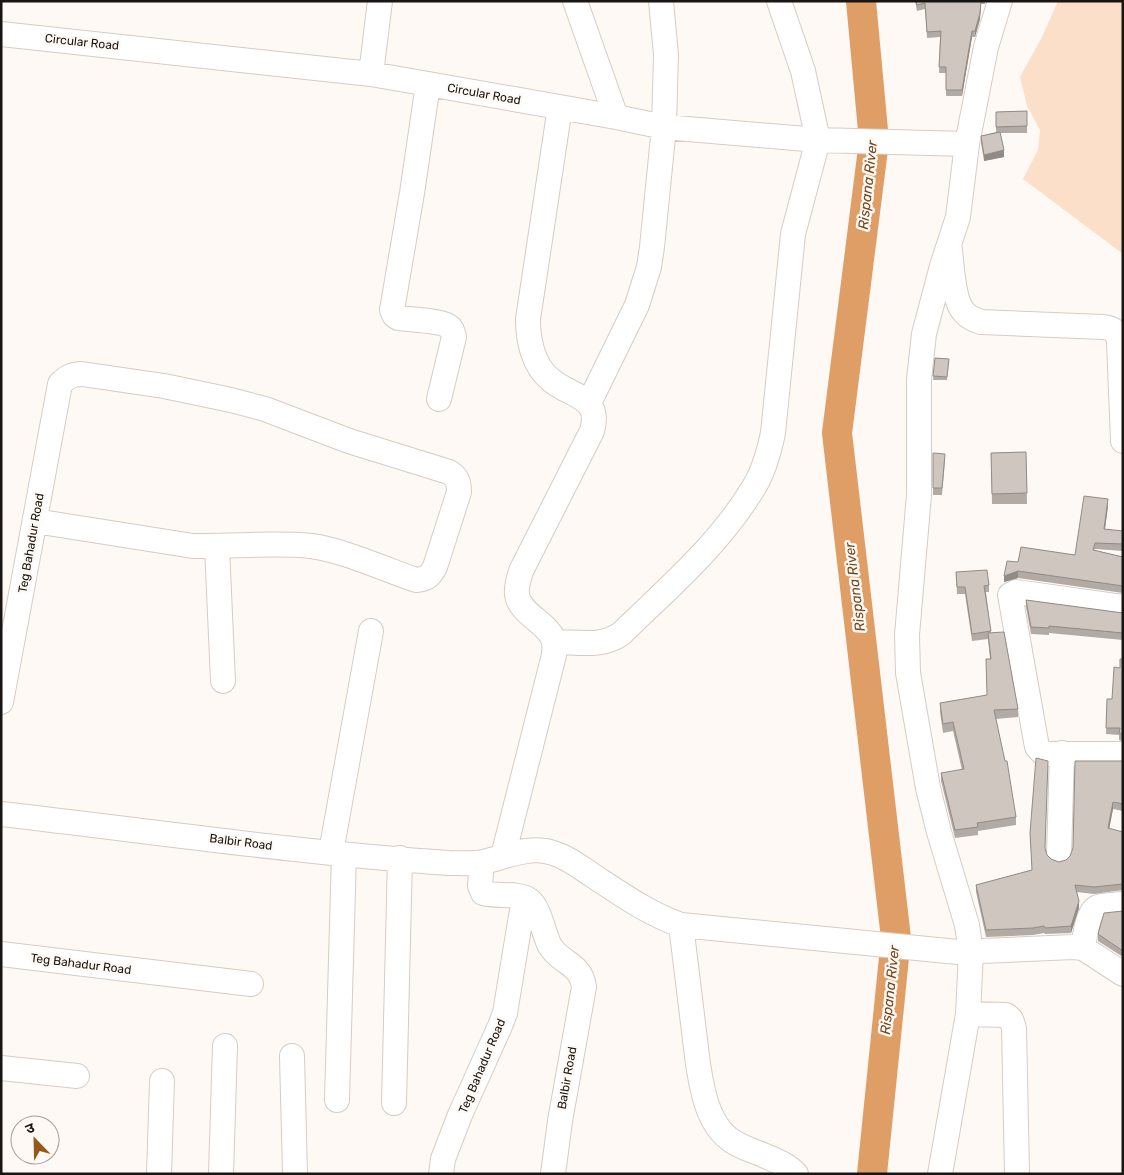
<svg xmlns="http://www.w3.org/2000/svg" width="1124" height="1175" font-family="Rubik,'Noto Sans Devanagari',sans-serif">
  <rect width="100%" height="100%" fill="#fff9f5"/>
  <path fill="#fbdfc8" d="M1058 1H1123V254L1023 179 1038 150 1040 130 1027 106 1020 77 1042 37Z"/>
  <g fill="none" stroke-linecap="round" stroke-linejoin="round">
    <path stroke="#df9e66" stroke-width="30" d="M861 1 874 141 837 433 896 938 872 1174"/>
    <g stroke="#d5ccc5" stroke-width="26">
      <path id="minor" d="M575 1 616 117
        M1 34 371 74 616 117 664 127 818 140 967 144
        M371 74 380 1
        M428 84 412 193 392 310 394 315 398 318C409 319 441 321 448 326 452 328 453 333 454 337L439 399
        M950 250C952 266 953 301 964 312 969 318 975 320 981 322L1103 327C1114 328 1117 332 1119 342L1123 441
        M589 403 637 305 649 267 652 247 664 127 666 55 661 1
        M217 547 223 681
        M1123 607 1016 592 1010 595 1037 747 1044 754H1123
        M554 642C578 642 603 648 622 633 668 588 720 544 754 487 764 471 769 452 773 433L793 234 818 140 803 71 779 1
        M1 702 60 384C67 377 72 374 82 374L164 386 231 400 265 409 349 441 449 472C457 477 459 482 459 492L435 567C430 576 427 579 416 580 384 569 343 550 311 546 272 542 232 547 193 546L35 521
        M1 814C150 831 299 853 449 863 460 863 472 864 483 862 506 857 529 845 553 853 567 857 580 867 592 875 621 894 649 914 681 925L958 952 1073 947 1083 948 1123 974
        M331 852 371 631
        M1059 855 1062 753
        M503 856 554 655C554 651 555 647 554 643 552 624 519 615 517 594 516 586 519 578 521 571L592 431C602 396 571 397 551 380 533 366 528 340 528 319L560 107
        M482 862 480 886 483 893C497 897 517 892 529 900 540 908 543 933 550 946 561 964 581 963 584 987L560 1121 553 1174
        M681 925 698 1064C702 1089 707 1121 728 1138 737 1146 751 1150 763 1155 774 1160 787 1164 796 1174
        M1083 948C1085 938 1087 911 1098 907 1106 905 1115 905 1123 904
        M1 954 251 984
        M968 1014 1006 1015 1011 1019 1014 1028 1017 1174
        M292 1056 295 1174
        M1 1068 77 1076
        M337 1100 344 854
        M394 1103 400 858
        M159 1174 162 1081
        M221 1174 225 1046
        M441 1174 443 1159 460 1115 500 1026 505 1013 524 898
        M940 1174 968 1014 971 952 967 925 939 832 928 788 908 673 907 635 919 495V379L924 334 942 266 958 217 967 144 986 47 1000 1"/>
    </g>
    <use href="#minor" stroke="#fff" stroke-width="24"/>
  </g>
  <path fill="#b2aaa4" d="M915 1H985V4H981L980 19 975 37H972L962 96H946V73H939L940 37 927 38 925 9 917 11Z
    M1027 111V133H1000L1004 157 984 161 981 143V136L996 132V112Z
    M935 358 949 359 947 380H933Z
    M1026 452 1027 504H992L991 453Z
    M933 453 945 461 942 495H933Z
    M1108 506 1105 529 1123 531V551L1095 549 1094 550 1123 557V593L1018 578 1004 582 1018 562 1075 555Z
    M956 572 989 585V592H986L991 633 1018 709V717L996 719 1016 817V825L978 831V835L955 838 941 781V773L962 770 953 731 943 733 940 712V703L987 695 990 659 988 639 972 641 965 594H957Z
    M1026 600 1123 613V640L1049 633V635L1031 634 1026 607Z
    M1123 659V741L1119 740V735L1106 734 1107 699H1112L1120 668Z
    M1123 761V811L1113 809 1109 829 1123 832V890L1094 894 1077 892 1079 908 1071 933 1045 934 1044 933 1033 935 986 937 976 892V885L1032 870 1030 833 1045 849 1047 855 1051 859 1059 862 1066 860 1070 856Z
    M1123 911V957L1098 941V934Z"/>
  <path fill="#918b86" d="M981 1 980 19 975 37V31Z
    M972 31V37L962 96V90Z
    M1004 150V157L984 161V155Z
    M1108 499V506L1104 536V529Z
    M1018 571V578L1004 582V576Z
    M1113 802V809L1108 835V828Z
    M1079 901V908L1071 933V926Z"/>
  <path fill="#cfc6bf" stroke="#918b86" d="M916 1H981L980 13 975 31H972L962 90H946V67H939L941 31 927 32 925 3 917 5Z
    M1027 111V126L996 127V112Z
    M1000 132 1004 150 984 155 981 136Z
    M935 358 949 359 947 377 933 376Z
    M1026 452 1027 493 992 494 991 453Z
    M933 453 945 454 942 488H933Z
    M1084 496 1108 499 1104 529 1123 531V544L1095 543 1093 550 1123 557V586L1018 571 1004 576 1007 561 1018 562 1021 547 1075 555Z
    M987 570 989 585 984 586 991 631 972 634 965 587H957L956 572Z
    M1026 600 1123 613V633L1049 626V628L1031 627Z
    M1004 632 1018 709 994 710 1005 761H1007L1016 817 977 823 978 827 955 830 941 773 964 769 953 722 943 724 940 703 987 695 986 659H991L988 633Z
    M1120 659H1123V734L1119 733 1120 728H1106L1107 699H1112L1114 667 1120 668Z
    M1036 758 1048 761 1045 848 1047 855 1051 859 1059 862 1066 860 1070 856 1073 848 1075 761H1123V804L1113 802 1108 828 1123 832V884L1094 887 1075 885 1079 901 1071 926 1045 928 1044 926 1033 928 986 930 976 885 1032 870 1030 833Z
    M1123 911V951L1098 934 1104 913Z"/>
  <g text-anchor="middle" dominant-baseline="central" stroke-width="5" stroke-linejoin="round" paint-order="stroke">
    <g font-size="12" fill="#181512" stroke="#fff9f5">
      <text transform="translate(82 42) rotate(6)">Circular Road</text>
      <text transform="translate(484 94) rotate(10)">Circular Road</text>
      <text transform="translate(31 543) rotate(-80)">Teg Bahadur Road</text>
      <text transform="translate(241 842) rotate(7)">Balbir Road</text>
      <text transform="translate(81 964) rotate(7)">Teg Bahadur Road</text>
      <text transform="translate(482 1066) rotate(-67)">Teg Bahadur Road</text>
      <text transform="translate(567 1078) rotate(-80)">Balbir Road</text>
    </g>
    <g font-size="14" font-style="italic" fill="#73471e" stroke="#fff9f5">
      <text transform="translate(868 185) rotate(-84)">Rispana River</text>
      <text transform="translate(855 587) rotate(-97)">Rispana River</text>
      <text transform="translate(890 990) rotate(-84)">Rispana River</text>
    </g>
  </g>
  <rect width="1124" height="1175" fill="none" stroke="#181512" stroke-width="5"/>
  <g transform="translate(35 1140) rotate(337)"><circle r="24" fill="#fff9f5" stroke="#a39e9a"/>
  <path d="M0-4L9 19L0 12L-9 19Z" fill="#95581b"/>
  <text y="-8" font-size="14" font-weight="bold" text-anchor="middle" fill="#181512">उ</text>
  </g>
</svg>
